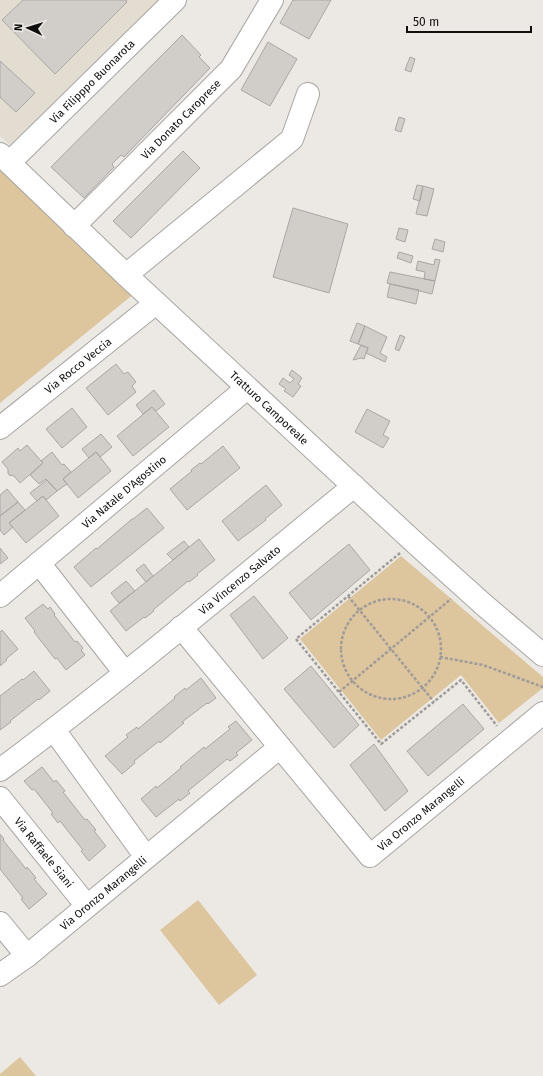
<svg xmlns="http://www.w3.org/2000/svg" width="543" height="1076" font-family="'Fira Sans',sans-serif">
  <rect width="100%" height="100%" fill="#ece9e5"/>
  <path fill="#e3dcd1" d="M0 0H162L13 148 0 136Z"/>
  <path fill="#ddc59e" d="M0 170 135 293 0 403Z
    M401 556 543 677V688L499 723 461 675 381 740 300 639Z
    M198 900 257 975 219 1005 160 930Z
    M20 1057 36 1076H0V1074Z"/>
  <path fill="#d1ceca" stroke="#a9a7a3" d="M23 0H126L127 2 55 74 2 20Z
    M293 0H331L309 39 280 23Z
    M182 35 201 55 199 57 210 68 124 157 121 155 112 164 114 167 84 198 51 167Z
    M268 42 297 59 270 106 241 90Z
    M410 57 415 59 411 72 405 70Z
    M0 61 35 93 16 112 0 97Z
    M399 117 405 119 401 132 395 130Z
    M183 151 200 168 131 238 113 221Z
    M417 185 423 186 420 201 413 199Z
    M423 186 434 189 427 216 416 214Z
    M293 208 348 224 329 293 273 277Z
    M399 228 408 230 405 242 396 239Z
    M435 239 445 242 443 252 432 249Z
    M399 252 413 256 411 263 397 258Z
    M435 259 440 260 435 281 424 279 425 272 416 270 418 261 434 265Z
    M390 272 435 281 432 294 387 283Z
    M390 284 419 290 416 304 387 297Z
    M357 323 365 326 358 344 350 341Z
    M365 326 387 337 380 353 387 357 385 362 366 353 368 348 358 344Z
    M400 335 405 337 399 351 395 349Z
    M361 345 368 348 364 359 361 358 353 360Z
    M116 364 124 374 128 372 136 382 132 386 136 392 108 415 86 388Z
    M292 370 302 378 298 384 301 386 293 397 284 391 286 389 279 384 283 378 290 383 294 379 289 375Z
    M154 390 165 404 156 411 152 407 143 414 136 405Z
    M152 407 169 427 133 456 117 436Z
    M72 408 87 427 62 448 46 429Z
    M367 409 390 421 383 435 389 438 383 448 355 432Z
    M101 434 112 447 100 457 96 452 89 458 82 449Z
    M27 445 43 463 20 483 14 476 9 475 8 473V469L2 462 18 448 20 451Z
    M223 446 240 468 187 510 170 489 192 471 191 470 200 463 201 464Z
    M52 452 62 465 64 464 71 472 63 479 67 484 57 491 46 479 39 484 30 475 43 463 41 461Z
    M96 452 111 471 78 498 63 479Z
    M47 480 57 491 46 500 43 496 37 501 30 493Z
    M266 485 282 505 265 519 266 520 238 541 222 521Z
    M7 489 18 502 0 516V495Z
    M43 496 59 516 26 543 9 523Z
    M18 502 25 510 9 523 13 527 4 535 0 530V516Z
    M147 508 164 528 91 587 74 567 96 548 97 549 132 519H133Z
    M199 539 215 560 197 574 198 575 189 582 188 581 153 610 154 611 145 618 144 617 126 631 110 611Z
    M184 541 189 547 173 560 167 554Z
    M349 544 370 570 311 620 289 593Z
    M0 548 8 558 0 564Z
    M144 564 153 576 146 582 136 570Z
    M126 581 135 591 119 603 111 593Z
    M254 596 288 638 263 659 230 615Z
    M43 604 48 609 50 607 55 614 54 615 75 642 77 641 83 648 81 650 85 655 66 670 57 658 55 659 34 632 35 631 25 618Z
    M2 630 18 649 6 659 7 660 0 666V632Z
    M311 666 359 725 334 748 284 689Z
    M34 671 50 691 39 700 38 699 10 721 11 722 0 730V696L22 679 23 680Z
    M201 678 216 698 208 704 207 703 182 722 184 723 160 743 159 741 134 761 135 763 122 774 105 756 128 737 126 735 137 727 138 729 175 698 174 697 185 688 186 690Z
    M463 704 484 729 428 776 407 751Z
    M236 721 252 740 236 753 238 755 230 761 227 759 188 791 190 793 180 801 179 799 156 817 141 799 156 786 157 788 181 768 180 767 204 747 205 749 230 729 228 727Z
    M374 744 408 791 385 811 350 765Z
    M42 767 54 782 56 780 65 791 63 792 85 820 87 819 96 830 94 831 106 846 89 861 81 851 83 850 60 821 58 823 51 814 53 813 34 789 32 790 24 781Z
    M0 834 4 839 3 840 26 869 27 867 28 868 36 878 34 879 47 894 29 909 21 899 23 898 0 869Z"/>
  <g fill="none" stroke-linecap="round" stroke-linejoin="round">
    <g stroke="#a8a6a2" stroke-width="24">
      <g id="minor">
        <path id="s1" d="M0 154 126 275 414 542 484 605 543 655"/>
        <path id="s2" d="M10 162 175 0"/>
        <path id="s3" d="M74 226 231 69 272 0"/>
        <path d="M126 275 292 139 308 94"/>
        <path id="s4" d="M0 428 156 303"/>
        <path d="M39 563 125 673"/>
        <path id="s5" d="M0 596 247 388"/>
        <path id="s6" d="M181 627 370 856 543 713"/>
        <path d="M54 730 146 857"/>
        <path id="s7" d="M0 770C121 680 236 582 354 486"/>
        <path id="s8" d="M0 798 87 906"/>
        <path d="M0 923 27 956"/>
        <path id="s9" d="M0 975 27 956 280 747"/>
      </g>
    </g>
    <path stroke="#9e9b98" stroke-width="2.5" stroke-dasharray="3 2" stroke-linecap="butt" d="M400 553 296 639 381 744 461 680 497 726
      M348 596 434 702
      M341 649a50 50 0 1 1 100 0a50 50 0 1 1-100 0Z
      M440 657 483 665 543 687
      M339 692 451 599"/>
    <use href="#minor" stroke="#fff" stroke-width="22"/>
  </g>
  <g text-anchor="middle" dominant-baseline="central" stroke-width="3" stroke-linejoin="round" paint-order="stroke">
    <g font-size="11" fill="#100f0d" stroke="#ece9e5">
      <text stroke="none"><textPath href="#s2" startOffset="115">Via Filipppo Buonarota</textPath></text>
      <text stroke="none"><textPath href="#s3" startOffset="151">Via Donato Caroprese</textPath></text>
      <text stroke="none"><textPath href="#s4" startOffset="100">Via Rocco Veccia</textPath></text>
      <text stroke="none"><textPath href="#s1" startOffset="370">Tratturo Camporeale</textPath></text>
      <text stroke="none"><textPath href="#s5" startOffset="162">Via Natale D'Agostino</textPath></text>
      <text stroke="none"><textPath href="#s7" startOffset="306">Via Vincenzo Salvato</textPath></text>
      <text stroke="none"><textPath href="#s6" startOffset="363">Via Oronzo Marangelli</textPath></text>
      <text stroke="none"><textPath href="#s8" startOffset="70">Via Raffaele Siani</textPath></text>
      <text stroke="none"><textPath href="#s9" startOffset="132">Via Oronzo Marangelli</textPath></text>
    </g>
  </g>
  <g transform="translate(28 28) rotate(274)" stroke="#ece9e5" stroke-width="3" paint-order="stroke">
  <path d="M0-3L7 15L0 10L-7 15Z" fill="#100f0d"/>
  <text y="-6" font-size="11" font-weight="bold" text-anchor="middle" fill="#100f0d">N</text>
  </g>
  <path d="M407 26v6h124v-6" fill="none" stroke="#100f0d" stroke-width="2"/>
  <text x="413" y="26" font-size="12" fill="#100f0d" stroke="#ece9e5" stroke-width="3" paint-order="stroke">50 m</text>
</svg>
